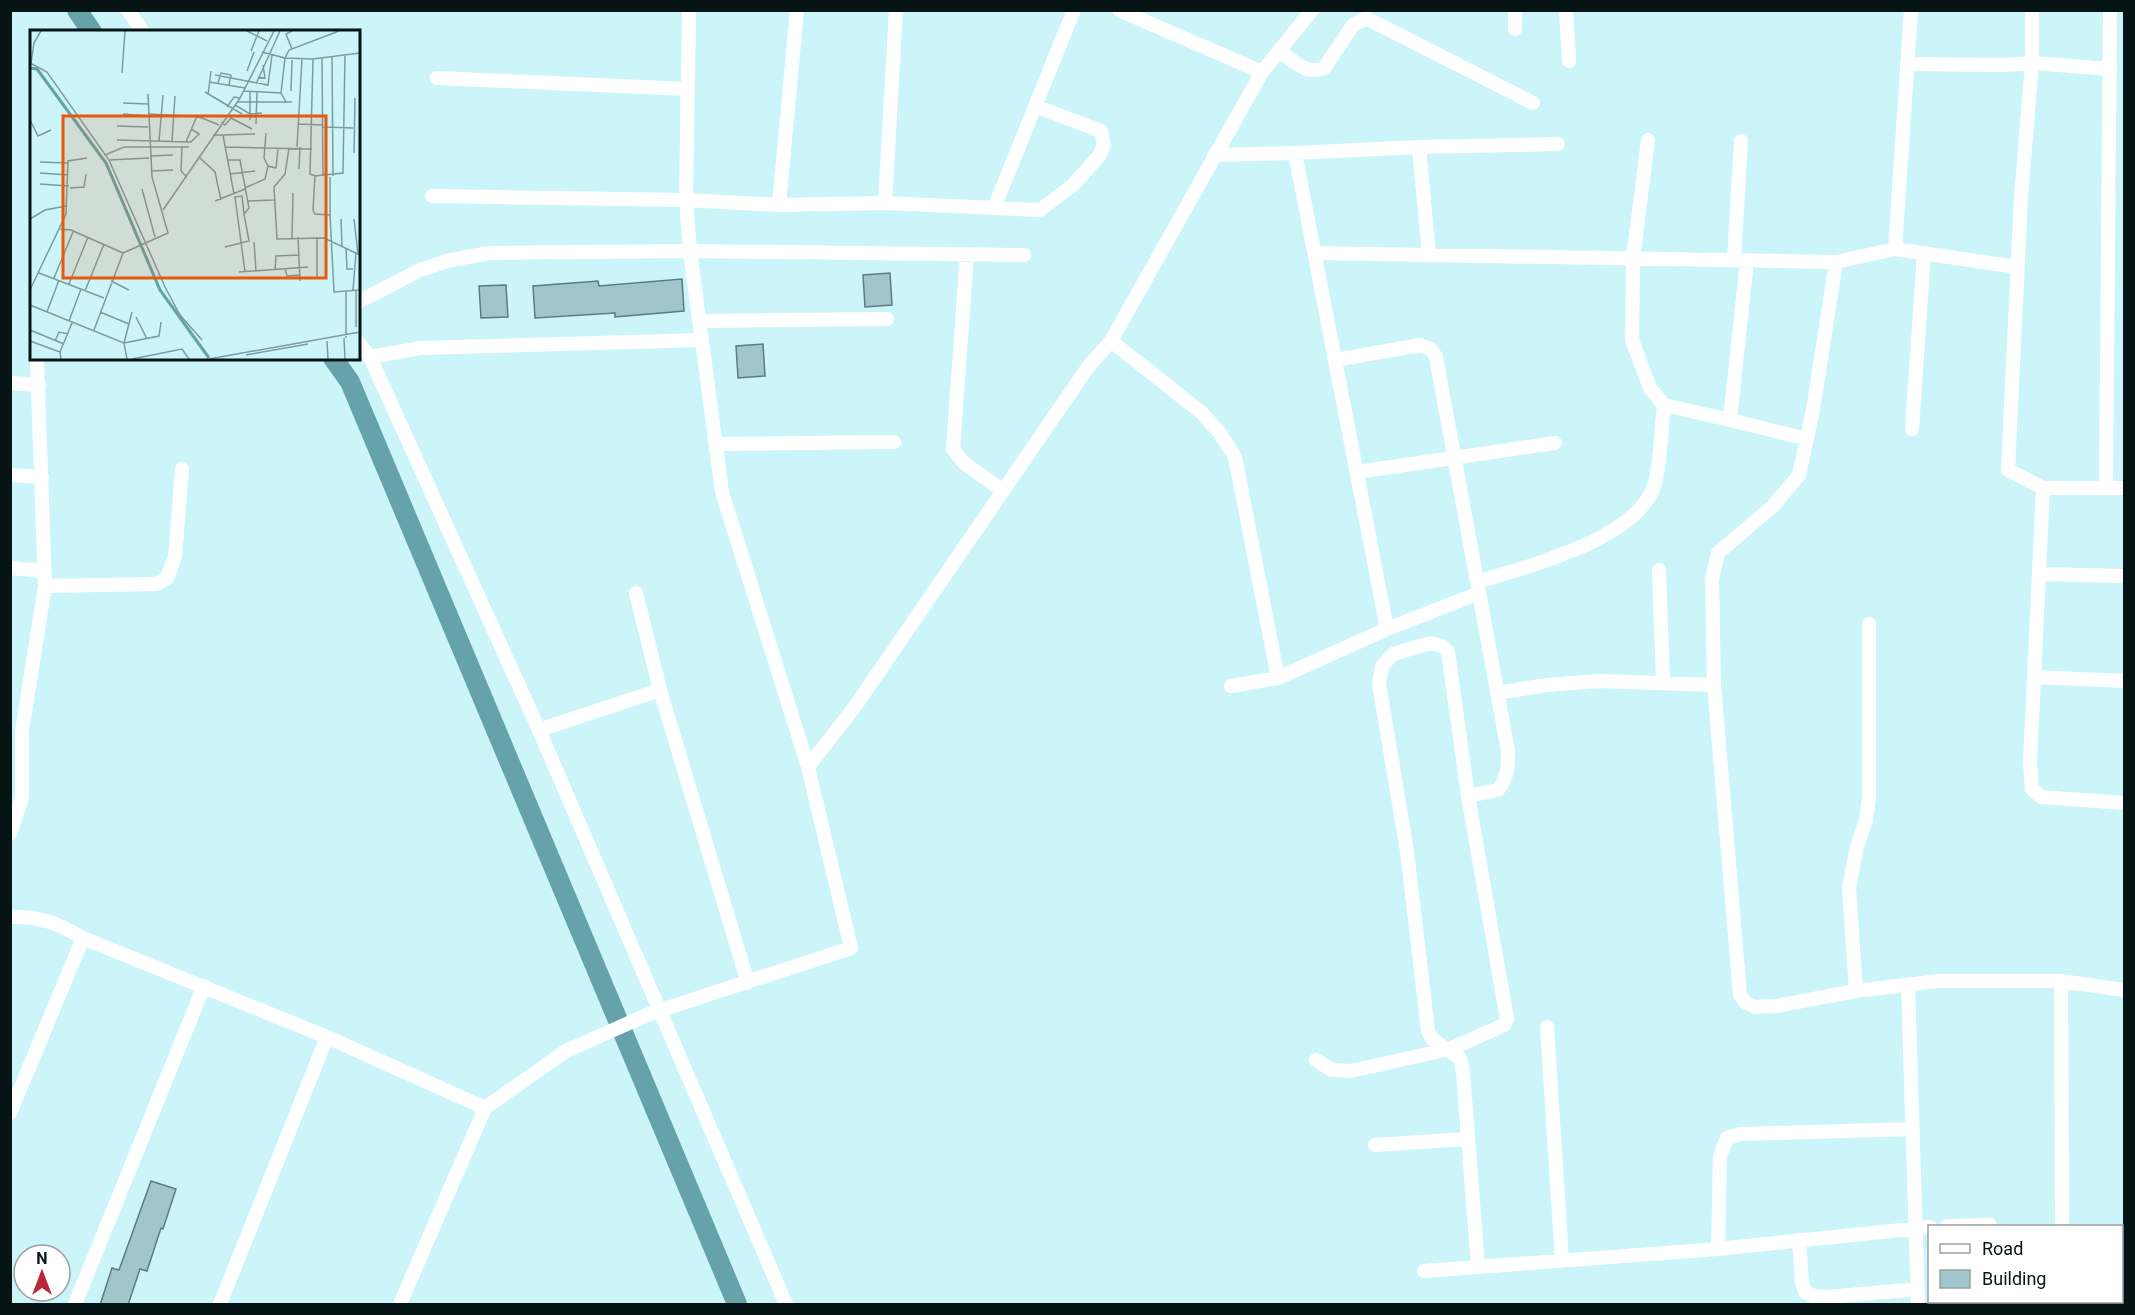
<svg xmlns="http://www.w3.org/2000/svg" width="2135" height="1315" font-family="Roboto,sans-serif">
  <rect width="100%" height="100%" fill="#ccf5f9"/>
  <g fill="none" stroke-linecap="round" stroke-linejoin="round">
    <path stroke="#65a2a9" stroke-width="20" d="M77 10 92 32
      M333 358 350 382 737 1304"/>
  </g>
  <path fill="#9fc6ca" stroke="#587d81" stroke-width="1.5" d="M890 273 892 305 865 307 863 275Z
    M682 279 684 311 615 317V313L535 318 533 286 598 281 599 286Z
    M506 285 508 317 481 318 479 286Z
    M763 344 765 376 738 378 736 346Z
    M151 1181 176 1189 163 1229 161 1228 147 1271 140 1269 128 1305H100L112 1268 119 1270Z"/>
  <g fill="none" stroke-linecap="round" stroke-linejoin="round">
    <path stroke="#fff" stroke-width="14" d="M128 10 143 32
      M1119 10 1262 72
      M1515 10V29
      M1566 10 1569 61
      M2032 10V63L2021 197 2008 470 2043 488
      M1279 51C1293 60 1307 76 1324 68L1353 25 1366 18 1533 103
      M1907 64 2003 65 2032 63 2110 69
      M437 78 688 89
      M1648 140 1633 259 1632 340 1650 388 1664 405 1730 420 1747 261
      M1419 147 1429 255
      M1295 153 1419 147 1558 144
      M1214 155 1295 153 1387 629
      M432 196 686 200 779 205 885 203 1040 210 1073 185 1099 156 1104 145 1101 131 1035 106
      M885 203 896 10
      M779 205 797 10
      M994 208 1074 10
      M1895 249 1911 10
      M1315 253 1836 262 1895 249 2017 267
      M967 254 953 449 964 463 1003 491
      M1734 260 1741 141
      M1836 262 1813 410 1799 475 1773 506 1718 553 1712 579 1714 685 1740 995 1745 1002 1755 1007 1776 1006 1856 991 1939 981H2061L2124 990
      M358 302 420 270 450 260 490 253 690 251 1024 255
      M699 321 887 319
      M1111 341 1202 413 1219 432 1235 457 1278 678
      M358 342 370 357 539 730 786 1304
      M370 357 421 348 702 340
      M10 383 39 385
      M1730 420 1807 439
      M1912 429 1924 253
      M716 444 894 442
      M1357 472 1555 443
      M10 475 42 477
      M2106 487 2110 10
      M2124 488H2043L2030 762 2032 789 2041 797 2124 803
      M10 568 45 571
      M1659 570 1663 682
      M2040 574 2124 576
      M1477 582C1526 567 1640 539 1655 483 1661 459 1661 430 1664 405
      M45 586 156 584 167 578 175 557 182 469
      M636 593 660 690 748 983
      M2034 677 2124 681
      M1231 686 1278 678 1387 629 1479 593
      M1497 693 1547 685 1599 681 1714 685
      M539 730 660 690
      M808 767 856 705 1088 367 1111 341 1262 72 1312 10
      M1468 796 1448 652 1442 646 1430 643 1393 654 1382 666 1379 684 1407 851 1428 1031 1433 1040 1460 1058 1463 1072 1478 1267
      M10 834 22 798V731L45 586 37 361 38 358
      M10 917C41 916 57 923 83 938L327 1037 485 1108 400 1304
      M2061 981 2062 1226
      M1908 985 1918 1304
      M1856 991 1849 888 1857 846 1866 820 1869 798V624
      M1547 1027 1562 1261
      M1316 1060 1332 1070 1351 1071 1450 1049 1504 1025 1507 1019 1468 796 1498 790C1508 777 1508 767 1508 751L1436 357 1431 349 1419 345 1336 360
      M485 1108 566 1051 649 1014 851 948 808 767 722 492 690 251 686 200 689 10
      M10 1113 83 938
      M1375 1145 1467 1139
      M1947 1226 1990 1225
      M1799 1240 1802 1283 1805 1292 1814 1296 1827 1297 1918 1289
      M1718 1249 1720 1156 1727 1138 1740 1134 1912 1129
      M1424 1271 1718 1249 1930 1227
      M2063 1302V1304
      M75 1304 204 986
      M220 1304 327 1037"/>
  </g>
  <g transform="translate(30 30)">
    <rect width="330" height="330" fill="#ccf5f9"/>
    <path fill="none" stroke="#65a2a9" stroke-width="3" d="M0 38 7 39 76 133 130 260 179 328"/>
    <path fill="none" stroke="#7d9b9e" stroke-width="1.5" d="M217 1 237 11M262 19 256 4 262 1M221 21 229 1M232 22 255 28 259 20 309 1M315 24 313 143 285 146 283 180 285 184 300 185 304 262 330 260M302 26 303 146M292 28 293 146M283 29 280 144 285 146M0 33 17 42 79 130 135 257 150 285 172 310M1 33 4 13 11 1M217 41 224 22M92 43 95 1M185 45 238 55 242 25M228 47 235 48 233 35M179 52 215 58M188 53 191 43 201 45 199 55M226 54 250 1M214 61 251 63 256 72M261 61 262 30M175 62 212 84M251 63 255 28 283 29 330 23M178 65 181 41M207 72H262M93 73 118 74M205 75 220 84 232 83M197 77 204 67 210 68M93 84 118 86M118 84 157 86M0 90 8 106 21 100M220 90V62M191 92 195 95 201 88 222 99M226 94 227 62M268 94 293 95M87 96 118 97M293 97 323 98M236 103 234 128 238 136 246 138 248 119M183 105H193L204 164M193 105 225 104M87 110 161 112 169 104 161 99M129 111 133 65M142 111 145 66M156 112 167 86 189 95M152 117 151 141 157 147M195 117 282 119M267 117 272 29M259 118 255 144 244 157 247 209 294 208 330 225M324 123 325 68M75 125 94 117H159M120 126 143 125M170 128 185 142 191 170M79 130 119 128M10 132 38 133M269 139 270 117M121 141 143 140M10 143 38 145M200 144 225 141M300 147V185M10 154 39 156M40 158 54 157 56 144M215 158 235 149 238 136M112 159 125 207M185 171 215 159M218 171 244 170M133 180 210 68 244 1M214 184 212 166 205 167 215 242M0 189 15 180 36 176M311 189 312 216M324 189 328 224M30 199 41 200 93 223 64 300M268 207 270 251M287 207V249M262 208 263 163M224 212 226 241M195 217 219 211 214 184 219 178 210 130H198M316 218 317 239H323M93 223 138 203 122 147 118 64M255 239 257 246 269 245M245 240 246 226 269 225M209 242 278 237M9 243 74 268M24 248 43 202M81 251 99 260M39 254 58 207M0 260 36 184 38 131 57 128M323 260 326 223M55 261 74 214M316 261V308M0 275 94 313 97 329M17 282 29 250M70 282 99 294M102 282 94 313 129 306 131 292M106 287 117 309M39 291 51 259M326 297V260M0 300 34 314M314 308 315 329M0 311 30 322 31 329M25 311 29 302 38 304M297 311 298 329M30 322 42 293M216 325 278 314M102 329 152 319 159 329M179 329 330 302"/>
    <path fill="#e8590c" fill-opacity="0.15" stroke="#e8590c" stroke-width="3" d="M33 86H296V248H33Z"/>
    <rect width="330" height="330" fill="none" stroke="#061416" stroke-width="3"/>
  </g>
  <rect width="2135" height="1315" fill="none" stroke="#061416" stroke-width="24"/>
  <rect x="1928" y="1225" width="195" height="78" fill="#ffffff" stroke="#9ba1a2" stroke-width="1.5"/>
  <rect x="1940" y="1244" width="30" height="9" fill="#ffffff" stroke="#9ba1a2" stroke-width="1.5"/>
  <text x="1982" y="1255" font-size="18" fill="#061416">Road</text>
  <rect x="1940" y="1270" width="30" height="18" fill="#9fc6ca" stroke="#9ba1a2" stroke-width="1.5"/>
  <text x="1982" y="1285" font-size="18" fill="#061416">Building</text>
  <g transform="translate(42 1273)"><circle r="28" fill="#ffffff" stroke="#9ba1a2" stroke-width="1.5"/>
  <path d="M0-4.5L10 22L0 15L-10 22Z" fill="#b92839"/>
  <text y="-9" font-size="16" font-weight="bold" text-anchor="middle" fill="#061416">N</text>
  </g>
</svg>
